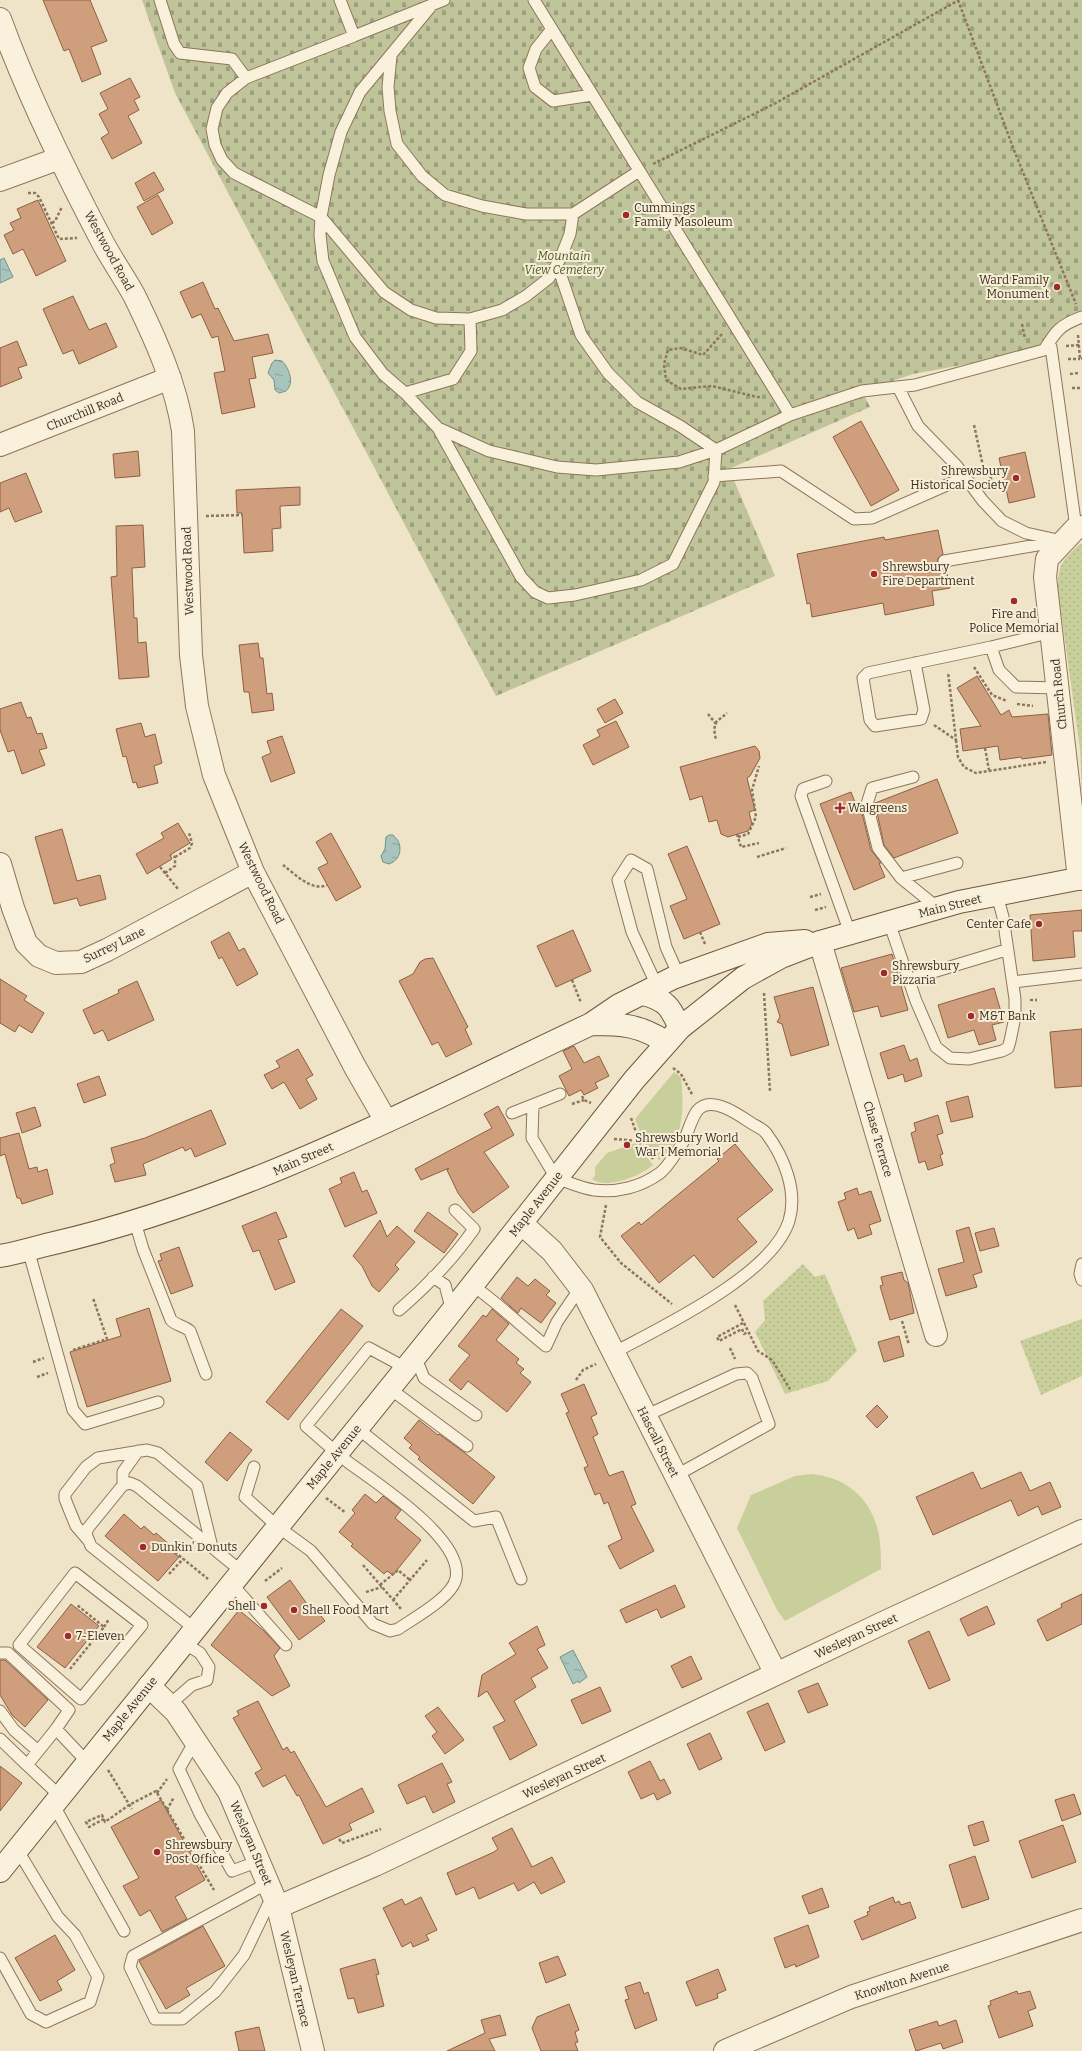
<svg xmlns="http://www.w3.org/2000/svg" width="1082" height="2051" font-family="Bitter,serif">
  <defs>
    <pattern id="cemetery-stones" width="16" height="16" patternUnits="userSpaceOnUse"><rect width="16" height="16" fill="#bfc49a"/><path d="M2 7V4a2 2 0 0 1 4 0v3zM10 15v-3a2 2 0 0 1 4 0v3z" fill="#9ca07d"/></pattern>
    <pattern id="park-dots" width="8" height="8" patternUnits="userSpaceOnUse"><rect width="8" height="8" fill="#c9cf9b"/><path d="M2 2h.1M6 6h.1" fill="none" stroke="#aeb285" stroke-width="1.8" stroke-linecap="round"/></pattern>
    <pattern id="water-ripples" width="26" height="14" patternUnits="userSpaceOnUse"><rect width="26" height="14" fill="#a9c4bc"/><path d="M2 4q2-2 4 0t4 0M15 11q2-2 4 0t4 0" fill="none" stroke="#8ba098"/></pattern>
  </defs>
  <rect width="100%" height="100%" fill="#f0e4c8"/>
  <path fill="#c9cf9b" d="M674 1072 681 1077C684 1106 685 1140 659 1160L644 1142 635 1119Z
    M636 1143 653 1165C641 1176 606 1190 592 1179L595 1176V1167L607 1153Z
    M811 1474C847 1477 872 1499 879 1535 881 1546 881 1558 881 1569L785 1621 777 1610 737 1528 751 1495 795 1476Z"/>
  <path fill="url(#cemetery-stones)" d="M142 0H1082V317L1044 350 913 374 862 391 870 407 729 469 775 576 496 696 175 93Z"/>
  <path fill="url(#park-dots)" d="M1080 544H1082V796L1080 749 1058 591C1058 565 1061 561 1080 544Z
    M803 1264 815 1277 825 1274 857 1351 828 1381 785 1394 755 1332 765 1320 763 1301Z
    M1082 1319V1376L1041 1395 1020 1341Z"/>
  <path fill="url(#water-ripples)" stroke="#6f938a" d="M4 258 13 277 0 283V260Z
    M275 360 282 361C289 368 295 383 286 391L279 393 275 390 274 380 268 373 272 363Z
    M389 835H393C395 838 398 839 399 843 402 852 398 861 389 864L383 862 381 856 385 849 386 837Z
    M573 1650 587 1677 579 1683 578 1681 573 1684 560 1657Z"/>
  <path fill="#cf9f7d" stroke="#8d5f41" d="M43 0H90L107 41 91 47 101 74 82 82 69 49 64 51Z
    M130 78 140 97 134 100 139 110 128 116 142 143 112 159 101 138 109 133 99 114 108 109 100 93Z
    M154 172 164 190 144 201 135 183Z
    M158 195 173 223 152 235 137 207Z
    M38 200 66 261 36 276 23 249 13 254 4 235 14 230 10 223 21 218 17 209Z
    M203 282 215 309 218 308 234 341 268 334 273 353 252 357 256 378 249 379 255 407 222 414 214 373 225 371 218 336 212 338 201 314 192 318 180 292Z
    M73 296 89 330 106 323 117 347 79 364 73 350 63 354 43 309Z
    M17 341 27 365 18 368 22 378 0 387V348Z
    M861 421 899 490 871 506 833 437Z
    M138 451 140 476 115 478 113 454Z
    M1025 452 1035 497 1009 503 999 458Z
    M26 473 42 512 15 522 9 508 0 512V483Z
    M300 487V505L280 506 281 528 272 529 273 551 244 553 242 513H237L236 490Z
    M143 525 145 567 132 568 134 618H137L138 643 146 642 149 677 119 679 111 577 117 576 116 526Z
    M938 530 943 554 938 558 937 563 941 567 946 568 950 588 932 591 934 605 885 615 883 603 812 617 810 603 807 604 797 554 884 537 885 540Z
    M258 643 260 658H263L267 694 272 693 274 710 252 713 249 692H244L239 645Z
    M977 676 1001 715 1009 710 1012 717 1048 714 1052 755 1022 759 1021 757 1000 760 998 746 963 751 960 729 981 726 957 688Z
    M615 699 623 713 605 723 597 709Z
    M21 702 27 718 31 717 37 734 42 733 47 748 39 750 45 765 22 774 14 750 8 752 0 730V709Z
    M616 721 629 747 593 765 583 745 600 736 597 730Z
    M141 723 145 737 155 734 162 763 154 766 158 783 138 788 136 782 133 783 126 756 123 757 116 729Z
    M282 736 295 773 271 782 262 757 271 753 267 741Z
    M755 746 759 751 760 758 750 776 747 778 755 810 749 812 752 824 748 831 728 837 721 834 717 820 709 822 702 796 690 800 680 767Z
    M937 779 958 833 894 858 884 845 875 803Z
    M851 792 858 810 861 809 871 850 881 863H879L885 877 854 890 820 804Z
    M178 823 190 843 170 855 172 859 147 874 136 854 164 838 161 833Z
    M62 829 77 881 100 875 106 899 80 906 77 898 54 904 35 837Z
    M331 833 361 887 336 901 318 868 328 863 316 842Z
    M687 846 720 924 684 939 670 906 687 899 668 854Z
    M1082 910V931H1073L1075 957 1033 961 1030 915Z
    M573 930 591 971 556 987 537 946Z
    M229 932 239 951 244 948 258 974 237 986 222 957 219 959 211 942Z
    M892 954 908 1010 881 1017 878 1006 854 1012 841 968Z
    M433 958 468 1027 465 1029 472 1044 446 1057 438 1042 432 1045 399 981 413 974 420 962 425 959Z
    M0 979 27 996 24 1000 44 1013 32 1033 19 1025 15 1032 0 1023Z
    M137 981 154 1020 108 1041 103 1030 94 1034 83 1010 119 993 118 990Z
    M813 987 829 1045 791 1056 782 1024 777 1022 780 1017 774 997Z
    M994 988 1004 1022 992 1025 996 1040 979 1045 974 1030 948 1038 938 1005Z
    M1082 1029V1086L1055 1088 1050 1032Z
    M904 1045 910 1061 917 1058 922 1076 905 1082 903 1074 888 1079 880 1053Z
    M574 1046 584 1063 599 1056 609 1076 595 1083 598 1088 584 1095 581 1090 569 1096 559 1076 572 1069 563 1051Z
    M298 1049 313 1075 306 1079 317 1099 300 1109 284 1082 272 1089 264 1075 280 1067 276 1061Z
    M99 1076 106 1095 84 1103 77 1084Z
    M968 1096 973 1117 951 1122 946 1102Z
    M498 1106 514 1135 484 1152 509 1187 473 1213 458 1193 447 1170 449 1168 421 1180 415 1169 492 1128 484 1114Z
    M35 1107 41 1126 22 1133 16 1113Z
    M211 1110 226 1144 195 1157 191 1148 185 1151 183 1147 143 1164 146 1175 115 1182 110 1165 115 1163 111 1148 145 1138Z
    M938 1115 943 1133 937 1135 943 1154 940 1155 943 1165 928 1170 925 1161 919 1163 911 1133 916 1131 914 1123Z
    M19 1133 29 1169 37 1167 38 1172 47 1169 53 1194 22 1204 20 1198H17L5 1154 0 1156V1138Z
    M735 1144 773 1190 737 1219 757 1242 713 1278 694 1255 659 1283 621 1236 639 1222 641 1225 719 1161 717 1159Z
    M354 1172 362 1192 367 1190 377 1213 345 1227 329 1189 342 1183 340 1178Z
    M857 1188 859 1195 871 1191 881 1221 869 1225 872 1234 858 1239 854 1228 848 1231 838 1202 846 1199 844 1193Z
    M276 1212 287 1237 278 1240 295 1282 275 1290 259 1250 253 1252 242 1226Z
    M428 1212 458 1234 444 1253 414 1231Z
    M380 1220 387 1237 397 1226 415 1242 395 1265 399 1269 379 1292 372 1286 362 1266 353 1256Z
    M969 1227 982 1272 973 1275 977 1287 946 1296 938 1269 964 1262 956 1231Z
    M994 1228 999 1246 980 1251 975 1233Z
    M179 1247 193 1286 171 1294 158 1261 162 1260 160 1254Z
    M902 1272 904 1280 908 1283 914 1313 890 1320 880 1286 883 1285 881 1277Z
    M517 1277 528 1286 535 1279 550 1291 546 1295 556 1303 541 1323 521 1308 518 1313 501 1298Z
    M149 1308 171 1381 87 1407 70 1352 121 1336 116 1319Z
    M341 1309 363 1326 288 1420 266 1402Z
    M492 1309 509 1324 496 1340 519 1359 516 1363 524 1369 520 1373 531 1382 507 1412 468 1381 461 1390 449 1380 470 1355 458 1346 483 1315 486 1317Z
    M899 1336 904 1356 884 1362 878 1342Z
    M584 1384 597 1414 591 1417 598 1434 593 1437 609 1476 623 1471 636 1504 631 1506 654 1551 620 1569 608 1546 622 1539 608 1502 604 1504 600 1493 595 1495 584 1468 588 1466 566 1413 569 1412 561 1394Z
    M877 1405 888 1417 877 1428 866 1416Z
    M419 1420 438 1435 439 1434 465 1453 495 1477 473 1504 418 1459 420 1457 409 1448 412 1445 404 1438Z
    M230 1432 252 1450 227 1481 205 1462Z
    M973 1472 981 1489 1021 1472 1030 1491 1050 1482 1061 1507 1042 1515 1038 1506 1018 1516 1011 1500 933 1535 916 1497Z
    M365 1494 376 1503 383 1496 401 1510 395 1518 421 1540 393 1575 387 1571 384 1574 351 1546 353 1544 339 1532 355 1513 352 1510Z
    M124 1514 141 1529 144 1526 154 1535 156 1533 170 1545 168 1548 179 1557 158 1581 105 1536Z
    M290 1580 312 1611 316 1609 325 1621 299 1640 267 1597Z
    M675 1585 685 1607 661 1618 657 1609 626 1623 620 1610Z
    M1082 1594V1624L1047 1641 1037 1620 1062 1607 1061 1604Z
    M71 1604 99 1626 65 1668 37 1647Z
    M987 1606 995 1624 968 1636 960 1619Z
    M239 1610 264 1631 280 1648 274 1656 290 1686 272 1696 211 1645Z
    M537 1626 545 1645 537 1649 548 1668 531 1678 536 1687 514 1701 537 1745 510 1760 493 1727 505 1721 487 1691 478 1697 482 1675 516 1654 509 1643Z
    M929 1631 950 1680 929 1689 908 1641Z
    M691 1656 702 1679 682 1688 671 1666Z
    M0 1660H5L48 1700 25 1727 12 1715 0 1695Z
    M818 1683 828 1705 808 1713 798 1691Z
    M600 1687 611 1711 582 1724 571 1700Z
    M258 1701 283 1750 287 1747 291 1753 294 1751 326 1807 362 1788 374 1812 349 1824 352 1830 323 1844 299 1795 297 1796 285 1775 263 1787 255 1773 262 1769 233 1718 239 1715 237 1711Z
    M768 1703 785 1742 765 1751 747 1712Z
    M438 1707 464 1740 445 1754 432 1736 437 1732 425 1716Z
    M710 1733 722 1759 699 1770 687 1744Z
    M650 1761 660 1781 664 1779 671 1793 657 1800 654 1793 641 1799 628 1772Z
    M442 1763 452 1782 447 1784 455 1802 433 1813 425 1796 407 1804 398 1785Z
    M0 1766 22 1783 0 1811Z
    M1074 1794 1081 1814 1062 1821 1055 1800Z
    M161 1800 205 1880 175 1897 187 1919 162 1932 150 1910 140 1916 123 1886 139 1878 111 1827Z
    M983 1821 989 1841 974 1846 968 1826Z
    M1063 1825 1076 1862 1032 1878 1019 1841Z
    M512 1828 532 1867 552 1857 565 1882 541 1894 534 1882 518 1891 514 1883 479 1899 474 1887 456 1895 447 1873 494 1852 498 1849 492 1838Z
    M975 1856 989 1899 962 1908 949 1865Z
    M822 1888 829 1907 809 1914 802 1896Z
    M421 1897 437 1930 426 1935 429 1940 413 1947 411 1942 402 1947 383 1908 402 1899 405 1905Z
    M893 1897 895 1903 899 1901 901 1905 910 1902 916 1918 862 1940 854 1921 868 1915 867 1912 870 1911 869 1907Z
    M808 1925 819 1957 796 1967 795 1964 785 1968 774 1938Z
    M203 1926 225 1966 186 1988 190 1995 166 2009 139 1961Z
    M55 1935 75 1970 57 1981 62 1990 40 2001 15 1958Z
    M558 1956 566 1975 546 1983 539 1963Z
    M375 1959 379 1974 376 1975 384 2006 358 2013 354 1998 348 1999 340 1969Z
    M718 1969 726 1990 717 1994 718 1998 696 2006 686 1982Z
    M640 1982 644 1994 648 1992 657 2020 635 2029 625 2000 629 1999 625 1987Z
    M1017 1991 1018 1994 1030 1991 1036 2008 1028 2011 1033 2026 999 2038 988 2006 991 2005 990 2001Z
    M569 2004 579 2030 575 2032 578 2042 575 2043 578 2051H541L532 2028 537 2017Z
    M500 2015 506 2035 489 2039 495 2051H447L485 2033 481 2020Z
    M956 2020 963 2042 943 2049 941 2043 916 2051 909 2030 937 2021 939 2026Z
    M259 2027 265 2051H239L235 2032Z"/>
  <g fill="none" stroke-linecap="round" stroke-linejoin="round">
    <g stroke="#8d765c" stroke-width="13">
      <path id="lane" d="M160 0 174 44 180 53 232 59 246 78
        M340 0 354 36 246 78 227 93 217 108 212 129 215 145 222 160 234 173 321 217 384 292 411 310 436 318 470 319 502 310 526 296 549 278 561 257 570 234 573 214
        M534 0 790 415 862 391 915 385 1044 350C1056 331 1060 325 1082 317
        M432 5 360 92 341 132 329 175 321 217 320 235 323 261 355 337 383 374 405 393 438 428 489 451 557 467 596 470 679 462 716 450 790 415
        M552 29 536 49 529 68 535 87 553 101 592 95
        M354 36 444 0
        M391 56 388 87 390 111 397 144 422 176 445 195 482 206 526 214H573L639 171
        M557 264 581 335 608 373 637 402 680 426 716 450
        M1044 350 1051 347 1076 528
        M898 387 918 426 956 465 983 501 1002 521 1026 533 1062 541
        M405 393 453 379 471 351 470 319
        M438 428 521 577 535 592 548 598 575 595 641 580 673 564 714 482 716 450
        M714 476 781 471 854 519 872 518 965 477
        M944 561 1055 542
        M1052 632 991 647 999 670 1016 687 1059 688
        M915 663 924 710 921 719 875 726 870 720 863 678 868 673 991 647
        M913 777 872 788 867 804 878 848 901 878 938 908
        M826 781 803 789 801 796 850 933
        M901 878 957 863
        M889 922 916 1001 936 1047 950 1058 969 1059 1002 1051 1008 1048 1010 1041 1015 1017V999L1003 917 997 895
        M910 979 1006 950
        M1013 982 1082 974
        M657 986 632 932 618 880 631 860 647 869 666 947 679 976
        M533 1105 532 1138 556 1178C568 1182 581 1188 594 1190 617 1193 641 1187 660 1173 668 1167 676 1153 682 1144 688 1134 690 1121 697 1111 711 1094 739 1115 751 1123 756 1126 763 1129 766 1133 784 1157 798 1191 789 1221 772 1275 662 1327 613 1353
        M512 1113 560 1094
        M135 1222 143 1249 171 1320C177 1326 183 1325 190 1331L206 1374
        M28 1249 73 1410 85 1424 158 1402
        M1082 1264 1080 1274 1082 1280
        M433 1277 445 1285 452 1311
        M472 1285C498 1303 521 1326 546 1346L557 1322 580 1288
        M399 1310C427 1286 453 1259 474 1229L455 1210
        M415 1356 424 1378 476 1415
        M389 1388 467 1446
        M645 1416 736 1374 747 1373 752 1378 769 1424 675 1476
        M357 1428 474 1521 496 1517 521 1579
        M254 1467 245 1497 277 1526 311 1551 373 1624 390 1631 398 1629C414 1618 453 1597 456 1578 464 1539 376 1483 348 1462 333 1450 320 1438 306 1426L369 1348 406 1368
        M123 1485V1472L138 1451
        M88 1540 76 1526 65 1499V1494L86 1467 98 1458 147 1450 158 1453 197 1486 212 1547
        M75 1573 142 1625 81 1699 19 1645Z
        M231 1583 286 1645
        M195 1629 91 1546 86 1534 88 1528 123 1485 130 1483 137 1486 241 1571
        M0 1653H8L69 1710 56 1729
        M169 1705 192 1685 207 1680 209 1667 200 1653 184 1643
        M0 1711 14 1730 38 1751
        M0 1739 27 1765 56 1729 88 1763
        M195 1741 179 1769 200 1814 232 1871 259 1861
        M27 1765 60 1796
        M53 1804 124 1931
        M268 1883 133 1956 130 1967 155 2019H182L215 1992 244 1955 268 1905 274 1897
        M0 1958 31 2014 46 2022 90 2002 98 1977 75 1935 58 1917 17 1849"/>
    </g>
    <g stroke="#8d765c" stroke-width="24">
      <path id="street" d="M0 19C28 96 65 171 103 243 112 260 124 277 134 295 155 338 176 384 183 431L191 655 197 706 214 775 253 872 355 1067 386 1121
        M0 180 60 158
        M0 445 170 378
        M0 864 13 908 26 943 39 956 56 963 81 962 107 950 253 872
        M1079 879 1045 577 1047 559 1076 528 1082 527
        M820 942 936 1335
        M521 1223 552 1251 582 1290 776 1674
        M149 1686 176 1712 229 1792 278 1907 375 1865 885 1622 1082 1531
        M278 1907 313 2051
        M725 2051 851 1997 1082 1920"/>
    </g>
    <g stroke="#6f573f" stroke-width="24">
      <path id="secondary" d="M643 994C666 1000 670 1006 680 1028
        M591 1024C623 1024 639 1025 666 1042
        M0 1256C17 1253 33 1248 50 1244 241 1200 415 1107 591 1024L619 1005 673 978 768 944 805 941
        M0 1871 448 1316 634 1080 680 1028 743 978 781 957 820 942 959 902 1082 878"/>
    </g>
    <path stroke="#8d765c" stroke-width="2.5" stroke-dasharray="3 2" stroke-linecap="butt" d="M958 0 1014 150 1076 304
      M653 164 774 104 959 0
      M28 193H35L39 197 59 239 77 238
      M52 223 55 221 62 207
      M1022 324 1025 339
      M722 334 703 355 681 348 668 350 664 364 666 380 681 389 712 386 757 397H760
      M1078 335 1080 359 1082 358
      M1066 346 1079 345
      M1068 359H1080
      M1070 374 1078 373
      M1072 388H1080
      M974 425 983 466 995 485 1004 482
      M206 516 242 515
      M974 667 992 695 1007 701
      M1017 704 1033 706
      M708 714 716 724 714 729 716 740
      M715 723 727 713
      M934 725 956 740 948 672
      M956 740 958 757 964 767 976 773 1046 762
      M985 748 989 770
      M737 834 741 847 759 843
      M738 837 748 834 756 817 752 790 759 766
      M175 857 190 848 192 843 189 833
      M757 857 786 848
      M283 865C295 874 312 892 327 885
      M160 867 178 889
      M165 873 175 866V857L170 855
      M810 897 821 894
      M815 910 826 907
      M700 932 705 944
      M572 980 581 1003
      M764 993 770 1091
      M1030 1000H1037
      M1029 1020H1035
      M673 1068 681 1074 693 1096
      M582 1096 584 1100 591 1103
      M572 1104 584 1100
      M631 1118 640 1143 653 1159
      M614 1139 640 1141
      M606 1205 600 1237 621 1263 672 1304
      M735 1305 758 1351 772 1360 790 1389
      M902 1321 909 1345
      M743 1323 717 1337 719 1341 742 1329 744 1334 748 1332
      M730 1348 735 1359
      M73 1350 107 1339 93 1298
      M33 1362 44 1358
      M37 1377 48 1373
      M576 1380 583 1370 596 1364
      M326 1498 346 1513
      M171 1549 208 1579
      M174 1551 181 1542
      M363 1565 401 1609
      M169 1574 183 1559
      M265 1581 282 1568
      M380 1585 398 1570 410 1580
      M366 1592 382 1587
      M393 1600 427 1560
      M104 1627 109 1619
      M70 1669 104 1627 77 1605
      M108 1770 132 1809
      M157 1793 167 1779
      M167 1810 174 1797
      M104 1819 89 1827 86 1822 102 1815 105 1822 129 1805 156 1791 214 1890
      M339 1839 342 1843 381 1829"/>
    <use href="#lane" stroke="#faf1dc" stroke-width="11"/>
    <use href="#street" stroke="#faf1dc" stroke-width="22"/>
    <use href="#secondary" stroke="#faf1dc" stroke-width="22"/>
  </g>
  <g fill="#9e2a2b" stroke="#f7eed8" stroke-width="1.5">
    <circle cx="626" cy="215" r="4"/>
    <circle cx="1057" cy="287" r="4"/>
    <circle cx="1016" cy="478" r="4"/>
    <circle cx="874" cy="574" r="4"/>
    <circle cx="1014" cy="601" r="4"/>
    <path d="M838 802h4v4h4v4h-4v4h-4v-4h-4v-4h4z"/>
    <circle cx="1039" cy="924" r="4"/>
    <circle cx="884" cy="973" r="4"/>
    <circle cx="971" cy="1016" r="4"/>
    <circle cx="627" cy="1145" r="4"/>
    <circle cx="143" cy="1547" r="4"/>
    <circle cx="264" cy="1606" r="4"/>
    <circle cx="294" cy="1610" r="4"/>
    <circle cx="68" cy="1636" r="4"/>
    <circle cx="157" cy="1852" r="4"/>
  </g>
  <g text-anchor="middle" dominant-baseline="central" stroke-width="4" stroke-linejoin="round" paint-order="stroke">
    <g font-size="12" fill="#3d2e20" stroke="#f7eed8" text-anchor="start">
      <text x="634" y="208">Cummings<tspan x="634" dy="14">Family Masoleum</tspan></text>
      <text x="1049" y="280" text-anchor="end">Ward Family<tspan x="1049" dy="14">Monument</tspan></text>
      <text x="1008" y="471" text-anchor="end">Shrewsbury<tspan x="1008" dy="14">Historical Society</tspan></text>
      <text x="882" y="567">Shrewsbury<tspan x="882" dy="14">Fire Department</tspan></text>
      <text x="1014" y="614" text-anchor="middle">Fire and<tspan x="1014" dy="14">Police Memorial</tspan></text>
      <text x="848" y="808">Walgreens</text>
      <text x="1031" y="924" text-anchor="end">Center Cafe</text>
      <text x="892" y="966">Shrewsbury<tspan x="892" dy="14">Pizzaria</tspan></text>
      <text x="979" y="1016">M&amp;T Bank</text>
      <text x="635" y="1138">Shrewsbury World<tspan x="635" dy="14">War I Memorial</tspan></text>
      <text x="151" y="1547">Dunkin' Donuts</text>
      <text x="256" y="1606" text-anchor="end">Shell</text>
      <text x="302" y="1610">Shell Food Mart</text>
      <text x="76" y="1636">7-Eleven</text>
      <text x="165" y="1845">Shrewsbury<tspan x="165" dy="14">Post Office</tspan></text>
    </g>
    <g font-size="12" fill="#3d2e20" stroke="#f7eed8">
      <text transform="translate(109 251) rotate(61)">Westwood Road</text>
      <text transform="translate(85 412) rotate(-22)">Churchill Road</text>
      <text transform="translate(188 571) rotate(-92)">Westwood Road</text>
      <text transform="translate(1059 694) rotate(-96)">Church Road</text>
      <text transform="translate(261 883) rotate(64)">Westwood Road</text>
      <text transform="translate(950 906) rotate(-14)">Main Street</text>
      <text transform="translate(114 945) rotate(-26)">Surrey Lane</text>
      <text transform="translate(878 1139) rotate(74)">Chase Terrace</text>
      <text transform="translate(303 1159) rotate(-24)">Main Street</text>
      <text transform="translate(536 1204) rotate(-52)">Maple Avenue</text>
      <text transform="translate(658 1442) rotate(63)">Hascall Street</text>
      <text transform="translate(334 1457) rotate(-51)">Maple Avenue</text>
      <text transform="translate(856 1636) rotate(-25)">Wesleyan Street</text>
      <text transform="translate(130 1709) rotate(-51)">Maple Avenue</text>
      <text transform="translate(564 1776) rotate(-25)">Wesleyan Street</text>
      <text transform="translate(251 1843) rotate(67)">Wesleyan Street</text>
      <text transform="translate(295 1979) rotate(77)">Wesleyan Terrace</text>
      <text transform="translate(902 1981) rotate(-18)">Knowlton Avenue</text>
    </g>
    <g font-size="12" font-style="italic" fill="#4d5a26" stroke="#f7eed8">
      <text x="564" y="256">Mountain<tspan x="564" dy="14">View Cemetery</tspan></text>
    </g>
  </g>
</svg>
